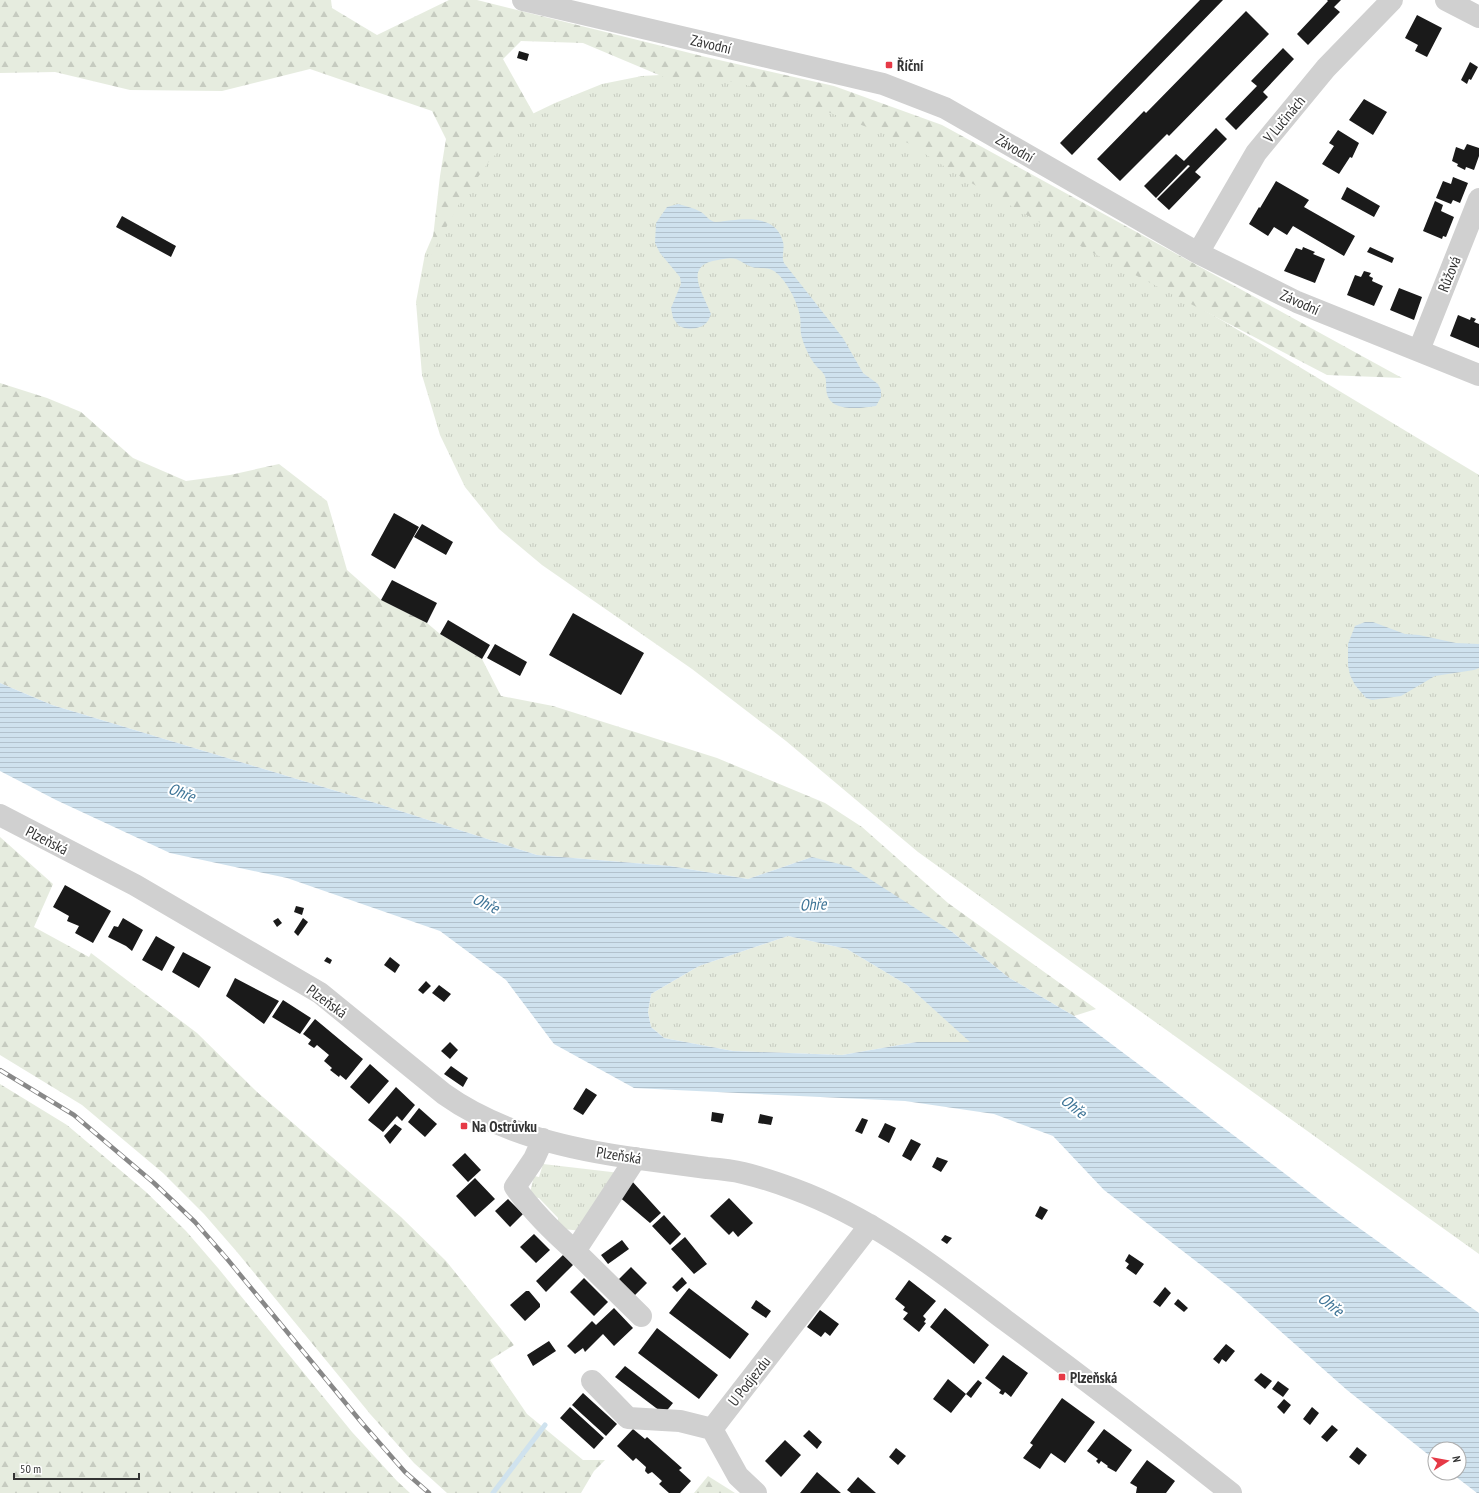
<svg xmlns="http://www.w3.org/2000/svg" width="1479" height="1493" font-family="'PT Sans Narrow',sans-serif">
  <defs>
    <pattern id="grass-tufts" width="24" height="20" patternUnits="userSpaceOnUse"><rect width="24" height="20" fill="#e6ecdf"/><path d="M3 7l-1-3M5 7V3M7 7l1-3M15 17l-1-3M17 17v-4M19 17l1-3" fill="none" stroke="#c6cbc0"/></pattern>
    <pattern id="forest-firs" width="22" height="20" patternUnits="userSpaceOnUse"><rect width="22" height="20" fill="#e6ecdf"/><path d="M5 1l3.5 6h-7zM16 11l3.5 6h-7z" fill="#c6cbc0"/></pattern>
    <pattern id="water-rules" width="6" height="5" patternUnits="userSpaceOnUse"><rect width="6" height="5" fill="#cfe2ee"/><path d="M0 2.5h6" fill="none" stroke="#b2c2cd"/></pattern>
  </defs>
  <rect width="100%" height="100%" fill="#fff"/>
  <path fill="url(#grass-tufts)" d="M678 74 750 80 906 137 1042 218 1223 321 1479 475V1254L918 852 786 741 692 669 542 565 499 529 465 487 440 435 422 375 416 302 425 254 449 198 528 116 555 103 602 84 642 76Z
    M788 936 847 949 907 985 971 1042H917L842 1055 733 1051 664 1038 651 1027 648 1012 651 994 699 966Z
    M543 1164 620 1173 582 1231 563 1229 558 1227V1218L539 1198 529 1197 534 1176 539 1177Z"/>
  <path fill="url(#forest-firs)" d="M0 0H331L332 8 377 35 449 0H477L706 57 834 86 942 125 1402 378 1327 375 1089 251 961 177 908 143 815 107 737 82 666 78 583 43 521 41 503 59 535 116 490 160 459 204 431 255 440 176 446 139 432 111 310 69 222 91 130 90 55 72 0 73Z
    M0 383 47 398 81 412 133 458 186 481 230 475 279 464 327 501 347 570 381 600 427 623 440 634 482 659 501 696 553 706 717 758 825 803 862 827 948 903 1096 1009 1074 1016 1008 977 951 931 812 857 748 879 670 866 537 855 366 800 52 705 0 683Z
    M0 837 53 884 34 927 89 957 91 953 197 1033 256 1091 401 1217 446 1261 514 1345 490 1360 527 1414 583 1460H605L594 1471 581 1493H447L414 1463 371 1415 237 1252 204 1214 163 1173 82 1105 0 1055Z
    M0 1084 67 1125 146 1192 186 1231 218 1268 352 1432 397 1481 410 1493H0Z
    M708 1476 735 1493H694Z"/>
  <path fill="url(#water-rules)" fill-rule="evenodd" d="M678 204C685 206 694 208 701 212 706 215 710 222 716 222 738 220 775 211 783 242 785 249 781 256 784 263L843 338 863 373 878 384 881 390V397L876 406C862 408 832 413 827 394 825 387 828 379 823 373 822 371 819 369 817 367 810 359 803 344 801 334 800 328 801 322 800 316 798 303 785 276 772 270 767 267 758 269 752 267 746 265 741 261 736 259 731 257 722 259 718 260 682 265 703 293 711 314 710 316 709 320 707 322 700 330 687 330 679 326L673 318 671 308 681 284 680 277 660 253 655 243 656 223 667 207Z
    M1365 622H1373L1405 634 1419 635 1456 643 1479 644V668L1474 670 1435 676 1401 696 1372 700 1366 698 1355 685 1350 675 1348 666V644L1355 626Z
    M0 683 52 705 366 800 537 855 670 866 748 879 812 857 851 867 951 931 1008 977 1074 1016 1328 1206 1479 1313V1493H1477L1451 1473H1459V1449H1435V1460L1347 1390 1237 1293 1104 1190 1053 1136 994 1114 905 1101 634 1088 554 1044 506 980 440 931 287 878 170 853 56 800 0 771ZM788 936 847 949 907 985 970 1042H917L842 1055 733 1051 664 1038 651 1027 648 1012 651 994 699 966Z"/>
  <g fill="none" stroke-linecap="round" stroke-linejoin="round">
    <path stroke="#cfe2ee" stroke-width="5" d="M493 1493 545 1425"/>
  </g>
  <path fill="#1a1a1a" d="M1200 0H1223L1072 155 1060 143Z
    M1327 0H1341L1334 7 1340 12 1308 45 1297 34 1328 1Z
    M1246 11 1269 34 1169 136 1167 134 1120 181 1097 159 1144 111 1146 113Z
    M1417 15 1442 28 1427 57 1415 51 1418 45 1405 38Z
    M1283 48 1294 59 1263 92 1268 97 1236 130 1225 119 1257 86 1251 81Z
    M519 51 529 54 527 61 517 58Z
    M1470 62 1478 67 1471 80 1469 79 1467 84 1461 80Z
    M1364 99 1387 112 1373 135 1349 120Z
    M1216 128 1227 139 1195 172 1201 177 1169 210 1157 199 1190 166 1188 165 1156 198 1144 186 1176 154 1184 161Z
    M1338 130 1359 143 1352 158 1350 157 1339 174 1322 164 1334 146 1329 143Z
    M1467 144 1479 148V156L1474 170 1466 167 1465 170 1457 166 1458 164 1452 161 1456 147 1464 150Z
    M1453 177 1468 183 1460 203 1453 200 1451 204 1436 198 1443 181 1451 184Z
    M1276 181 1309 200 1304 207 1355 236 1344 256 1293 226 1287 235 1274 227 1268 236 1249 224 1259 207 1260 208Z
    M1347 187 1380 206 1374 217 1341 199Z
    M1435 201 1443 205 1441 211 1454 217 1446 237 1443 236 1442 239 1423 231Z
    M122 216 176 246 171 257 116 227Z
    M1303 247 1315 252 1313 254 1325 259 1315 283 1284 271 1296 248 1302 250Z
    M1370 247 1394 258 1392 263 1367 252Z
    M1364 271 1371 273 1369 276 1373 278 1372 281 1383 286 1374 306 1347 295 1355 275 1361 277Z
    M1399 288 1422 297 1414 320 1390 310Z
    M1458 315 1470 320 1471 317 1476 319 1474 322 1479 324V348L1450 336Z
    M394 513 419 527 395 569 371 555Z
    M422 524 453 542 446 555 414 537Z
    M392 580 437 603 427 623 381 600Z
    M573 613 644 653 621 695 549 655Z
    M448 620 490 645 482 659 440 634Z
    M495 644 527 662 520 676 487 658Z
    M65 885 111 911 93 943 75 933 79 926 67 921 69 916 53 907Z
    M296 906 304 908 302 915 294 912Z
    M123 918 143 930 132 951 126 946 108 937 114 926 118 927Z
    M278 918 282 923 277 927 273 921Z
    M303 918 308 922 298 936 294 932Z
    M156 936 175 947 162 971 142 960Z
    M183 952 211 967 199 988 172 972Z
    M327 957 332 960 330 964 324 961Z
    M390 957 400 965 395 973 384 965Z
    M235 978 279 1001 264 1024 226 996Z
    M426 981 431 986 423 994 418 990Z
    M439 985 451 994 444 1002 432 993Z
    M283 1000 311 1018 300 1034 272 1017Z
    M315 1019 363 1059 346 1080 340 1075 339 1077 330 1070 332 1068 324 1061 329 1055 317 1045 314 1048 308 1044 311 1040 303 1034Z
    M450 1042 458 1050 450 1059 441 1051Z
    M370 1064 389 1081 369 1104 350 1087Z
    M451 1066 468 1078 463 1087 444 1074Z
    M396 1087 415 1105 402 1121 397 1116 383 1132 368 1120Z
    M586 1088 597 1095 583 1115 573 1109Z
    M419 1108 437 1124 425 1137 408 1122Z
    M712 1112 724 1114 722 1123 711 1121Z
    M760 1114 773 1117 771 1125 758 1123Z
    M862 1118 868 1120 862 1134 855 1131Z
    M885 1123 896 1128 889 1143 878 1137Z
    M395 1124 402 1129 390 1144 384 1136Z
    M911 1139 921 1144 911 1161 902 1156Z
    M465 1153 481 1170 468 1182 452 1165Z
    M937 1157 948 1161 941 1172 932 1167Z
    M475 1178 495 1199 475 1217 456 1196Z
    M631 1180 661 1213 650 1223 617 1195Z
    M729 1198 753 1223 738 1237 733 1231 729 1235 710 1216Z
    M508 1199 523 1214 510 1227 495 1211Z
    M1040 1206 1048 1210 1042 1220 1035 1216Z
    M664 1215 681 1234 670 1245 652 1226Z
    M534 1234 550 1250 536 1263 520 1247Z
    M945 1235 952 1238 947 1244 941 1240Z
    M685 1237 707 1264 694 1274 671 1249Z
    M622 1240 629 1249 608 1264 601 1255Z
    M1129 1254 1144 1264 1136 1275 1126 1268 1129 1264 1125 1261Z
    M563 1255 573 1265 546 1292 536 1281Z
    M631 1267 647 1283 634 1296 618 1280Z
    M682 1277 687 1283 677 1292 672 1287Z
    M584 1278 608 1302 594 1316 570 1292Z
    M909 1280 936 1301 923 1316 926 1319 924 1322 926 1323 919 1332 903 1319 908 1313 903 1310 905 1307 895 1299Z
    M1165 1287 1171 1293 1160 1307 1153 1302Z
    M689 1288 749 1334 730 1359 669 1313Z
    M526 1291H529L540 1304V1307L525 1321 510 1305Z
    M1178 1299 1188 1308 1184 1312 1174 1304Z
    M756 1300 771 1311 766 1318 751 1308Z
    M614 1308 633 1328 614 1346 603 1334 585 1352 583 1348 575 1354 567 1346 592 1321 596 1325Z
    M945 1308 989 1345 974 1364 930 1327Z
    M820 1310 839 1324 830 1336 825 1332 821 1337 807 1327Z
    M657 1328 718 1375 699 1399 638 1353Z
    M549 1341 556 1351 533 1366 527 1355Z
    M1226 1344 1235 1351 1226 1362 1222 1359 1219 1364 1213 1359Z
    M1003 1355 1028 1373 1011 1397 1005 1392 1003 1395 999 1393 1001 1390 985 1378Z
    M625 1366 673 1403 664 1414 615 1377Z
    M1261 1373 1272 1381 1265 1389 1254 1380Z
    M948 1379 966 1394 951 1413 933 1399Z
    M978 1380 982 1383 971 1398 966 1394Z
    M1278 1381 1289 1389 1283 1397 1272 1389Z
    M583 1393 617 1424 606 1436 572 1405Z
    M1062 1398 1095 1422 1065 1463 1051 1453 1040 1469 1023 1458 1033 1445 1030 1443Z
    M1284 1399 1291 1405 1284 1414 1277 1407Z
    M570 1407 604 1438 594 1449 560 1418Z
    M1312 1407 1319 1413 1310 1425 1303 1419Z
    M1332 1425 1338 1430 1327 1442 1321 1437Z
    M633 1429 645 1439 647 1437 682 1468 679 1470 691 1481 680 1493H669L659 1484 662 1481 652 1472 648 1474 645 1471 646 1467 636 1458 633 1461 617 1446Z
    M1104 1429 1132 1450 1116 1472 1107 1467 1108 1466 1101 1461 1099 1464 1096 1461 1098 1459 1087 1451Z
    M809 1430 822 1442 817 1449 803 1436Z
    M785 1440 801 1455 781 1477 765 1461Z
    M1357 1447 1367 1455 1359 1465 1349 1457Z
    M896 1448 906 1456 898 1465 889 1457Z
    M1147 1460 1175 1481 1166 1493H1136L1137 1487 1130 1483Z
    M817 1472 841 1493H800Z
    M858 1477 876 1493H851L847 1490Z"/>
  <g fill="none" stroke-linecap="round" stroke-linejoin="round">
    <path stroke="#d0d0d0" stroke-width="22" d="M523 0 883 84 945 108 1198 253 1297 302 1479 375
      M1446 0 1479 17
      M1198 253 1256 153 1326 68 1392 0
      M1419 350 1479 199
      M0 815 135 885 320 993 444 1094C500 1134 572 1150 640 1159 662 1162 684 1165 707 1168 719 1169 731 1170 743 1173 760 1177 778 1183 794 1189 873 1218 939 1270 1005 1320 1081 1376 1157 1434 1231 1493
      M543 1139 534 1159 515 1187C532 1211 552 1231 575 1251
      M636 1158 575 1251 641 1316
      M592 1381 628 1418 680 1421 712 1429
      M712 1429 870 1225
      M712 1429 738 1476 756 1493"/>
    <g stroke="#888" stroke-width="4.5">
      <path id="rail" d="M0 1070 74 1115 154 1183 195 1222 228 1260 362 1423 405 1472 429 1493"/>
    </g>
    <use href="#rail" stroke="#fff" stroke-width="3" stroke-dasharray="9" stroke-linecap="butt"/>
  </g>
  <g fill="#e63946" stroke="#fff" stroke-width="1.5">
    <rect x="885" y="61" width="8" height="8" rx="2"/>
    <rect x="460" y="1122" width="8" height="8" rx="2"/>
    <rect x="1058" y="1373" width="8" height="8" rx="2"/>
  </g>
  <g text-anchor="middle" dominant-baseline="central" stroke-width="4" stroke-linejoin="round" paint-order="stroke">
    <g font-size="15" fill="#333" stroke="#fff">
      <text transform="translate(711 44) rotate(13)">Závodní</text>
      <text transform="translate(1284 119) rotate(-50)">V Lučinách</text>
      <text transform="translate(1015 148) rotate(30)">Závodní</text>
      <text transform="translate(1449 274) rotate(-68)">Růžová</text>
      <text transform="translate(1300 302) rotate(24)">Závodní</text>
      <text transform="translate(47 840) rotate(27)">Plzeňská</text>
      <text transform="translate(327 1001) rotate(36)">Plzeňská</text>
      <text transform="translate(619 1155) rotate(9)">Plzeňská</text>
      <text transform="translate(749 1381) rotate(-52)">U Podjezdu</text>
    </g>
    <g font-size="15" font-weight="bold" fill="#333" stroke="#fff" text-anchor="start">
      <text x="897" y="65">Říční</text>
      <text x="472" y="1126">Na Ostrůvku</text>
      <text x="1070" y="1377">Plzeňská</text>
    </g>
    <g font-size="16" font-style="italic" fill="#3f7597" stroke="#fff">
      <text transform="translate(182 792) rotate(20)">Ohře</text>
      <text transform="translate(486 903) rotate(26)">Ohře</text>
      <text transform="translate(813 904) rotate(-3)">Ohře</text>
      <text transform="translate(1074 1106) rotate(38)">Ohře</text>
      <text transform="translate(1331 1304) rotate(38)">Ohře</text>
    </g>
  </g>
  <g transform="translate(1447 1461) rotate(79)"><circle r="19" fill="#ffffff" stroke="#adadad"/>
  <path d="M0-3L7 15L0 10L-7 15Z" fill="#e63946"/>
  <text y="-6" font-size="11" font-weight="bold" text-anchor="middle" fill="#333333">N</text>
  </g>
  <path d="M14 1473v6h125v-6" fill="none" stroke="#333333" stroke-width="2"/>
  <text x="20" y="1473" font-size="12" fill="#333333" stroke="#ffffff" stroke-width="3" paint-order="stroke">50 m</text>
</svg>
